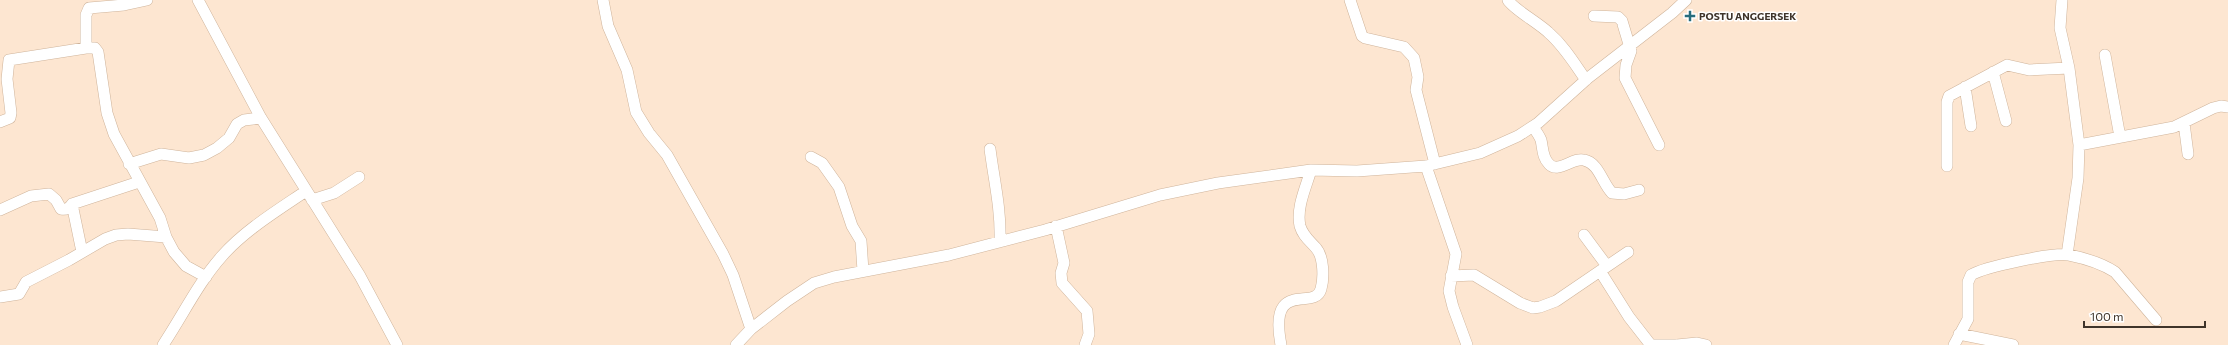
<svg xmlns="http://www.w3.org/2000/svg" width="2228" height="345" font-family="Commissioner,sans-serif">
  <rect width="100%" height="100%" fill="#fde6d1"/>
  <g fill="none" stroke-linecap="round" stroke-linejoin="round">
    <g stroke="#cfb49b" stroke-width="12">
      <path id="minor" d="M198 0 261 118 360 276 397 345
        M603 0 608 26 627 70 636 112 649 133 667 155 723 254 733 275 751 329
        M1350 0 1362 36 1365 38 1404 47 1414 58 1418 77 1416 90 1435 164
        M1508 0C1513 9 1539 23 1549 33 1564 46 1574 63 1586 80
        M2062 0 2060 28 2069 68 2079 145 2078 178 2067 255
        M1594 16 1618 17 1622 21 1631 51 1626 65 1625 78 1659 145
        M86 48H95L98 52 107 113 114 134 160 218 166 237 174 252 186 266 206 277
        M2105 55 2120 137
        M1993 72 2006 121
        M1965 87 1971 126
        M0 122 10 118 11 113 7 79 9 60 86 48V15L89 8 124 5 147 0
        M2184 123 2188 154
        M1533 127C1536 131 1539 135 1541 140 1543 148 1542 157 1549 164 1558 174 1573 157 1584 160 1599 163 1602 183 1612 193L1624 194 1639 190
        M2079 145 2174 127 2213 108 2221 106 2228 107
        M990 149C994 180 1001 209 1000 240
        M811 157 822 163 839 187 852 226 861 241 863 271
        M129 164 161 154 189 158 204 155 217 148 229 138 237 124 244 120 261 118
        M1426 166 1456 254 1449 291 1453 307 1467 345
        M1947 166V102L1949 96 2007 65 2029 70 2069 68
        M312 200 334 193 359 177
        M72 204 82 252
        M0 210 31 196 49 194 56 200 61 209C67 210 69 208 72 204L139 182
        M1056 226 1064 263 1061 273 1062 283 1087 311 1089 334 1085 345
        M1584 235 1607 266
        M1600 271 1629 317 1650 344
        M1451 276 1474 275 1520 303 1533 308 1540 307 1556 301 1628 252
        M0 297 19 294 26 282 69 260 105 239 116 235 128 234 166 237
        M1959 334 2013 345
        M163 345C183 315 198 283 222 256 245 230 278 210 306 191
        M736 345 751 329 787 301 814 283 834 277 949 255 1045 230 1160 195 1218 183 1311 170 1357 171 1426 166 1480 153 1518 136 1538 123 1588 78 1672 13 1686 0
        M1281 345C1268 277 1315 312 1321 289 1324 278 1324 257 1316 248 1309 240 1303 236 1300 226 1296 208 1306 187 1311 170
        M1649 345H1676
        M1677 345 1697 343 1706 345
        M1954 345 1968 319V282L1971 275C1984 267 2054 252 2069 255 2084 258 2103 264 2115 272L2156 320"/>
    </g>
    <use href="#minor" stroke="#fff" stroke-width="11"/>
  </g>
  <path fill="#276c7c" stroke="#fff" stroke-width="1.5" d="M1688 10h4v4h4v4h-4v4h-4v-4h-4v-4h4z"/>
  <g text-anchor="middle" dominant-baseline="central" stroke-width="3" stroke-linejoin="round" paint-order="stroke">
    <g font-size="10" font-weight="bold" fill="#3f342a" stroke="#fff" text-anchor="start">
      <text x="1699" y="16">POSTU ANGGERSEK</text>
    </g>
  </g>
  <path d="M2084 321v6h121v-6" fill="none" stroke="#3f342a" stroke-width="2"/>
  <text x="2090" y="321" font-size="12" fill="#3f342a" stroke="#ffffff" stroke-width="3" paint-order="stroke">100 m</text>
</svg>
